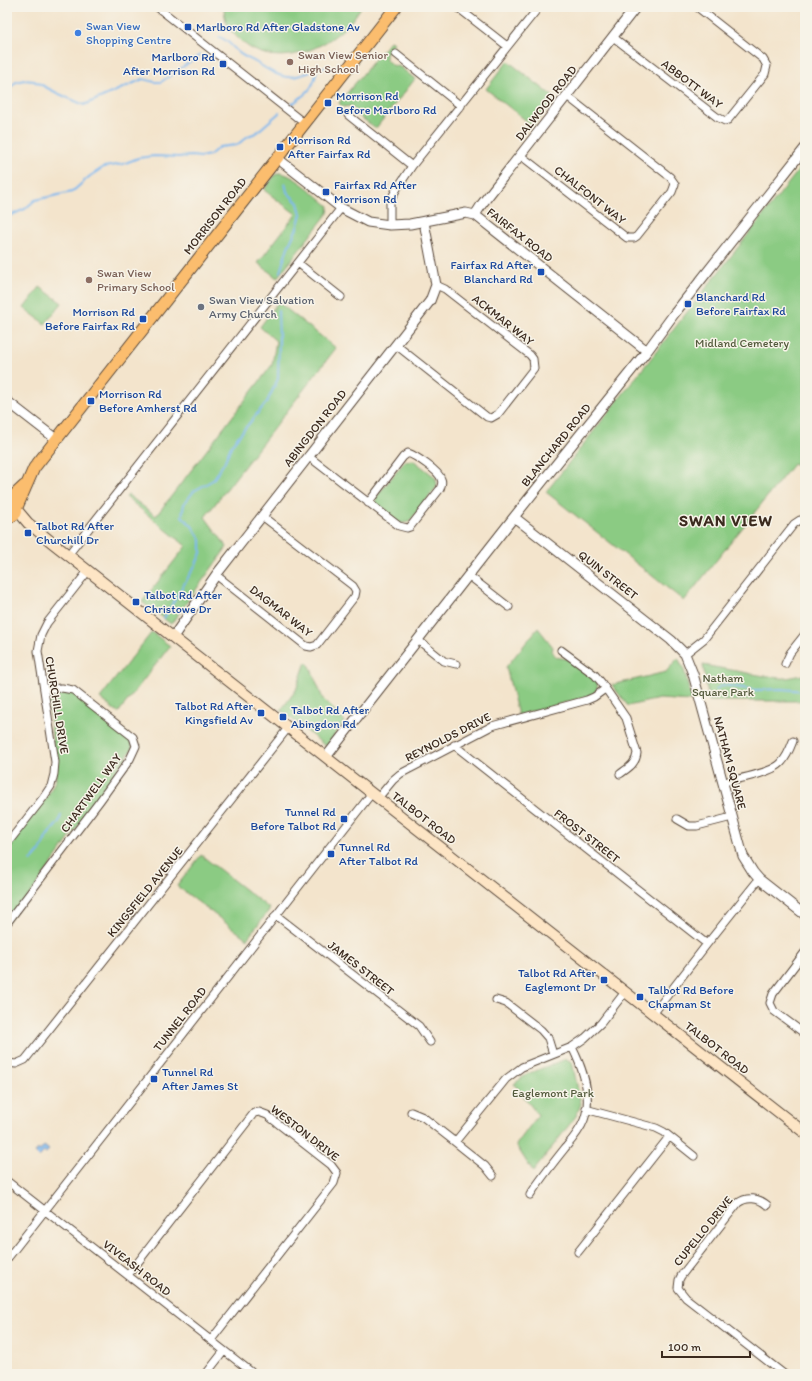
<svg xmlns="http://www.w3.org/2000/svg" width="812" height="1381" font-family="Itim,sans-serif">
  <rect width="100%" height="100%" fill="#f7f3e8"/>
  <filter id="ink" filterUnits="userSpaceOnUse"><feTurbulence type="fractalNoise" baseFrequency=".025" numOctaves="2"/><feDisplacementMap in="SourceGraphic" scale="8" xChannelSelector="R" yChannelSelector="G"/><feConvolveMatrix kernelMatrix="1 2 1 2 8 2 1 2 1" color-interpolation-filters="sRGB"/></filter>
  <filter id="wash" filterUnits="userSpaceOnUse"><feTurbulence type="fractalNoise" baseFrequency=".012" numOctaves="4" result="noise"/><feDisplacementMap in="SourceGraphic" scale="16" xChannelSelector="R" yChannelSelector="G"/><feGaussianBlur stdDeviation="0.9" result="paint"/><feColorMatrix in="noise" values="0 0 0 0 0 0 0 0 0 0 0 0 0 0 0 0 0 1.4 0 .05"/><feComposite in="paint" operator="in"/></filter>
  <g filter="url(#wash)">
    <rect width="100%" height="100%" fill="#f3e4cc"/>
    <path fill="#8bcb83" stroke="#637a50" d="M224 7H361C339 46 276 76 239 39 229 30 224 21 224 7Z
      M390 41 394 43 386 53V60L392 65 400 67 415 79 376 128 357 115 356 111 351 106 343 107 339 103Z
      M508 61 555 98 533 126 486 89Z
      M805 162V471L794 463 684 601 546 492Z
      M278 173C292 172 318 197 329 206L328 213 277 278 258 263 296 214 264 190 275 175Z
      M40 287 62 303 45 324 24 308Z
      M278 302 336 348 205 517 227 547 171 624 142 602 186 546 126 497 128 495 156 516 272 365 276 341 260 327Z
      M413 460 435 477 437 483 436 488 409 522 404 523H399L377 506 375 502 377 496 405 461Z
      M538 628 553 647 552 652 555 657 568 659 589 674 597 683C599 691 593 694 586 697L518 715 506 667Z
      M152 632 170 646 118 713 100 698Z
      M678 658 684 670 692 701 659 699 628 706 612 685 666 672Z
      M306 662 310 666 323 699 345 721 327 745H324L281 710 296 690Z
      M703 665 764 676C771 675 773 678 780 678 789 679 796 675 805 675V701H709Z
      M57 692H68L73 693 130 739 132 745V749L34 889 7 923V849L47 797 56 779 49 703 52 695Z
      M201 855 270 909 247 939 177 886Z
      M566 1059 572 1062 581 1104 576 1116 533 1172 516 1145 538 1115 514 1084 527 1074Z"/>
    <path fill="#7db8ef" stroke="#5c7186" d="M44 1146 49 1150 46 1153 44 1152 39 1157 35 1153 38 1149 40 1151Z"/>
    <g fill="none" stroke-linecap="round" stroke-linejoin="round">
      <path stroke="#7db8ef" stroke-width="2" d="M219 37C229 40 231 46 238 52 243 57 251 59 257 63 283 79 288 82 317 69
        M7 91 16 82 24 80 34 81 57 93 84 105 143 79 155 82H161L200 55
        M292 104C307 93 314 89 317 69L327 67 336 69
        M7 217 25 209 35 200 72 192 90 176 104 167 123 164 138 158 154 156 178 157 192 156 200 157 210 155 219 147 237 145 248 136 256 133 264 126 279 113
        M280 272 288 247 297 228 301 214 298 203 287 192 285 183
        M164 618 196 564 201 553V540L192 526 182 516 184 504 194 491 213 480 224 463 232 444 267 402 278 379 279 340 278 311
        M716 689 723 685 755 690 782 689 805 691
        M31 861 40 851 47 836 59 822 61 815"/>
    </g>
  </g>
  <g filter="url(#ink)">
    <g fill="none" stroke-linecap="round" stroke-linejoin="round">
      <g stroke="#574638" stroke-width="9">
        <path id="minor" d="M157 7 304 123
          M457 7 507 46
          M613 37 717 117 725 121 728 120 765 74 767 66 763 59 697 7
          M396 54 461 106
          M348 115 412 166
          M520 155 627 238H634L637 236 672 192 675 184 670 177 567 96
          M390 225V201L396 190 412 166 539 7
          M298 263 341 297
          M396 345 487 417 491 418 498 414 534 368 533 359 530 355 445 289 436 285
          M308 456 399 526 407 528 410 527 440 489C441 486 443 483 441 479 439 471 416 456 408 453L403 457 368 503
          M68 555 341 208
          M216 575 306 646 311 647 317 645 355 596 356 591 353 586 262 516
          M468 575 509 607
          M418 640 444 661 456 664
          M561 650 595 675 601 682 626 718 637 753C636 764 628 768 620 774
          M685 654 704 639 794 524 800 520 805 521
          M785 664 790 653 805 634
          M454 745 707 944
          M724 782C738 779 772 773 781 763 787 757 790 749 793 741
          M378 798 393 780 400 774 492 726 587 700 594 697 605 689
          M677 819 689 826H697L732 817
          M7 844 43 798 51 786 54 774 55 762 38 651 41 635 47 623 88 571
          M276 915 419 1026 430 1042
          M7 923 99 802 130 759 136 746 133 737 73 690 62 688 45 689
          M805 952 773 994 770 1003 774 1011 805 1034
          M496 1000 506 1003 541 1030 548 1038 553 1054
          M653 1014 707 944 759 879
          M7 1063 16 1064 25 1060 288 728
          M586 1108 589 1110 656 1128 664 1132 694 1156
          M411 1112 423 1117 455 1142 485 1166 493 1176
          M455 1142 506 1079 522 1067 572 1047 585 1038 601 1023 625 992
          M7 1181 254 1374
          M530 1195C541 1178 553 1163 565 1148 572 1140 580 1131 584 1120 593 1096 583 1069 572 1047
          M767 1205C759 1198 747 1196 738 1203L681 1276 679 1280 678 1288 686 1298 784 1374
          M578 1252 669 1137
          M7 1259 372 793
          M128 1275 254 1113 259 1112 267 1115 331 1165 337 1173 334 1183 211 1340
          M206 1374 224 1351"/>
      </g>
      <g stroke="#574638" stroke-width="11">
        <path id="tertiary" d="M277 158 341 208 368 222 390 225 410 224 466 213 475 215 647 351
          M475 215 482 204 636 7
          M7 401 56 439
          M514 517 671 640 685 654 693 674 743 856 753 872 759 879 805 915
          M173 637 216 575 430 301 436 285 424 222
          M326 757 514 517 647 351 674 314 805 148"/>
      </g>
      <g stroke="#574638" stroke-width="12">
        <path id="secondary" d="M17 510 28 523 54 544 805 1133"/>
      </g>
      <g stroke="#574638" stroke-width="13">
        <path id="primary" d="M7 502 24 486
          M17 507 34 468 396 7
          M7 516H12L16 513 17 507 13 502"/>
      </g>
      <use href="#minor" stroke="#fff" stroke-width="7"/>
      <use href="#tertiary" stroke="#fff" stroke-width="9"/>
      <use href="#secondary" stroke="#fde5c5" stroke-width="10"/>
      <use href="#primary" stroke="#fbbd6e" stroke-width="11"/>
    </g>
  </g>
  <g fill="#1a4fb4" stroke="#f7f3e8" stroke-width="1.5">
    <rect x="184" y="23" width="8" height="8" rx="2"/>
    <rect x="219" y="60" width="8" height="8" rx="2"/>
    <rect x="324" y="99" width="8" height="8" rx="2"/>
    <rect x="276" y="143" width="8" height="8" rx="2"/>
    <rect x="322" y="188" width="8" height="8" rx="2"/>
    <rect x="537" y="268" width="8" height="8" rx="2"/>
    <rect x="684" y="300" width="8" height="8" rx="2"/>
    <rect x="139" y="315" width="8" height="8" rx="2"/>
    <rect x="87" y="397" width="8" height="8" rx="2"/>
    <rect x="24" y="529" width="8" height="8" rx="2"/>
    <rect x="132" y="598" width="8" height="8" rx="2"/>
    <rect x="257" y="709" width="8" height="8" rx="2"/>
    <rect x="279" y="713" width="8" height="8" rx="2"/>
    <rect x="340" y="815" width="8" height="8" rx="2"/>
    <rect x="327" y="850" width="8" height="8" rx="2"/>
    <rect x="600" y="976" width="8" height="8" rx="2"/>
    <rect x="636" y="993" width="8" height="8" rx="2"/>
    <rect x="150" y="1075" width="8" height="8" rx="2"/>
  </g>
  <circle fill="#3f7fe0" stroke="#f7f3e8" stroke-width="1.5" cx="78" cy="33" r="4"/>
  <g fill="#8d6e63" stroke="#f7f3e8" stroke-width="1.5">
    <circle cx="290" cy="62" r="4"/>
    <circle cx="89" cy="280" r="4"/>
  </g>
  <circle fill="#6b7280" stroke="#f7f3e8" stroke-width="1.5" cx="201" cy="307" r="4"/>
  <g text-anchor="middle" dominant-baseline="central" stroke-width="3" stroke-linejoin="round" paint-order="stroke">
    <g font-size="12" fill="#366cbe" stroke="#f7f3e8" text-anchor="start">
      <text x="86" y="26">Swan View<tspan x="86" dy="14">Shopping Centre</tspan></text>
    </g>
    <g font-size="12" fill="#164399" stroke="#f7f3e8" text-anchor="start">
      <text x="196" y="27">Marlboro Rd After Gladstone Av</text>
      <text x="215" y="57" text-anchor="end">Marlboro Rd<tspan x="215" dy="14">After Morrison Rd</tspan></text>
      <text x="336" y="96">Morrison Rd<tspan x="336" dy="14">Before Marlboro Rd</tspan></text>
      <text x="288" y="140">Morrison Rd<tspan x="288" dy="14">After Fairfax Rd</tspan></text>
      <text x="334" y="185">Fairfax Rd After<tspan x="334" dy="14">Morrison Rd</tspan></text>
      <text x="533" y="265" text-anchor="end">Fairfax Rd After<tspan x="533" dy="14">Blanchard Rd</tspan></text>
      <text x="696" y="297">Blanchard Rd<tspan x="696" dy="14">Before Fairfax Rd</tspan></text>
      <text x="135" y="312" text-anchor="end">Morrison Rd<tspan x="135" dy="14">Before Fairfax Rd</tspan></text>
      <text x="99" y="394">Morrison Rd<tspan x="99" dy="14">Before Amherst Rd</tspan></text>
      <text x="36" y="526">Talbot Rd After<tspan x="36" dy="14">Churchill Dr</tspan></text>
      <text x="144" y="595">Talbot Rd After<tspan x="144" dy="14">Christowe Dr</tspan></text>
      <text x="253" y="706" text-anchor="end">Talbot Rd After<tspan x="253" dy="14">Kingsfield Av</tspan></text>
      <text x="291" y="710">Talbot Rd After<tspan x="291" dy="14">Abingdon Rd</tspan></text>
      <text x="336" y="812" text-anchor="end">Tunnel Rd<tspan x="336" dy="14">Before Talbot Rd</tspan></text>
      <text x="339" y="847">Tunnel Rd<tspan x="339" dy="14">After Talbot Rd</tspan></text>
      <text x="596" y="973" text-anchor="end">Talbot Rd After<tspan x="596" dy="14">Eaglemont Dr</tspan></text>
      <text x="648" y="990">Talbot Rd Before<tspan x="648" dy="14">Chapman St</tspan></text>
      <text x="162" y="1072">Tunnel Rd<tspan x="162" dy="14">After James St</tspan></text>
    </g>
    <g font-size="12" fill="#785e54" stroke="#f7f3e8" text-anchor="start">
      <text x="298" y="55">Swan View Senior<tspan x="298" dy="14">High School</tspan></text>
      <text x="97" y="273">Swan View<tspan x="97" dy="14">Primary School</tspan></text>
    </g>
    <g font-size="12" fill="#3b2a1e" stroke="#f7f3e8">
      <text transform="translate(692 84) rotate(37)">ABBOTT WAY</text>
      <text transform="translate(546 103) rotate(-52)">DALWOOD ROAD</text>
      <text transform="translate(590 195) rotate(38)">CHALFONT WAY</text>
      <text transform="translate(215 216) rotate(-52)">MORRISON ROAD</text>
      <text transform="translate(520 235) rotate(38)">FAIRFAX ROAD</text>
      <text transform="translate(503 320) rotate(38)">ACKMAR WAY</text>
      <text transform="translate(315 428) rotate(-52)">ABINGDON ROAD</text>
      <text transform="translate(556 445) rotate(-51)">BLANCHARD ROAD</text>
      <text transform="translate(608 575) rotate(38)">QUIN STREET</text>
      <text transform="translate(281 611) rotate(38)">DAGMAR WAY</text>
      <text transform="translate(57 705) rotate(81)">CHURCHILL DRIVE</text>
      <text transform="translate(448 737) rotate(-27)">REYNOLDS DRIVE</text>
      <text transform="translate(730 763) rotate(75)">NATHAM SQUARE</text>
      <text transform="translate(91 793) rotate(-54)">CHARTWELL WAY</text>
      <text transform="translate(424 818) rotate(38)">TALBOT ROAD</text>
      <text transform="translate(587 836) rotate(38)">FROST STREET</text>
      <text transform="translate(145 892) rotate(-51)">KINGSFIELD AVENUE</text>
      <text transform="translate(361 968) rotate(38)">JAMES STREET</text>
      <text transform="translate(180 1019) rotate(-52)">TUNNEL ROAD</text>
      <text transform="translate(717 1048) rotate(38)">TALBOT ROAD</text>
      <text transform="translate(305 1133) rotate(38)">WESTON DRIVE</text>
      <text transform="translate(703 1231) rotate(-51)">CUPELLO DRIVE</text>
      <text transform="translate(137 1268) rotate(38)">VIVEASH ROAD</text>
    </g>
    <g font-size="12" fill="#5b616d" stroke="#f7f3e8" text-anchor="start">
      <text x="209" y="300">Swan View Salvation<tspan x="209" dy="14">Army Church</tspan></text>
    </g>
    <g font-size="12" fill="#535a3c" stroke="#f7f3e8">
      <text x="742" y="343">Midland Cemetery</text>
      <text x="723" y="678">Natham<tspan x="723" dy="14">Square Park</tspan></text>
      <text x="553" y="1093">Eaglemont Park</text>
    </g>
    <g font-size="16" font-weight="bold" letter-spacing="1" fill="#3b2a1e" stroke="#f7f3e8">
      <text x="726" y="520">SWAN VIEW</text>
    </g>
  </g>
  <rect width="812" height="1381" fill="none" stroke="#f7f3e8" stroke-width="24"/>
  <path d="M662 1351v6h88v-6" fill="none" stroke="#3b2a1e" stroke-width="2"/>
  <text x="668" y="1351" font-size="12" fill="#3b2a1e" stroke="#f7f3e8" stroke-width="3" paint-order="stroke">100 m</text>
</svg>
